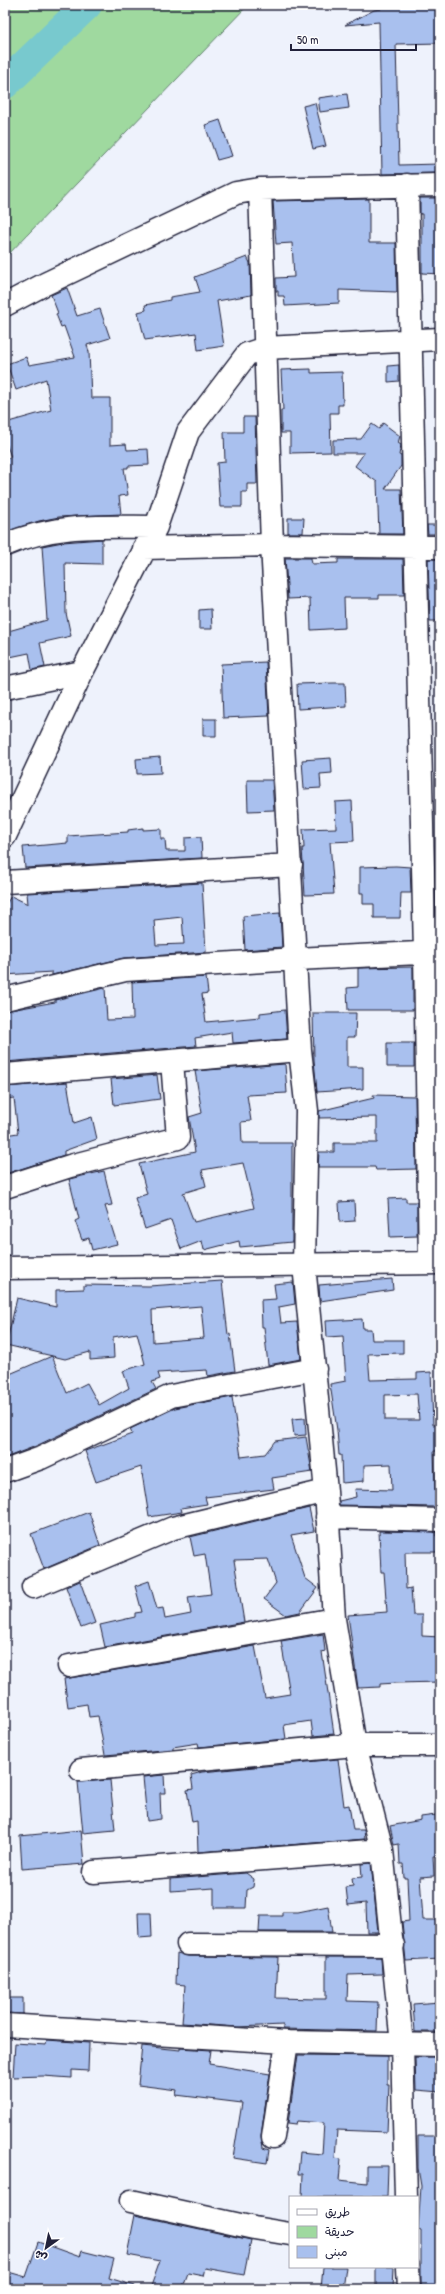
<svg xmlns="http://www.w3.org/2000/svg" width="445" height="2294" font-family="'Patrick Hand','Playpen Sans Arabic',sans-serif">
  <rect width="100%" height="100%" fill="#eef2fc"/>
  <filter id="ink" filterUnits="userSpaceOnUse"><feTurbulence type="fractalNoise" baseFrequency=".025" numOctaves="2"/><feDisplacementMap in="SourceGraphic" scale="8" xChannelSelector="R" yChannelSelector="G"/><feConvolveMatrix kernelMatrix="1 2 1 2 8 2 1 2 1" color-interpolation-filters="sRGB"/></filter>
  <g filter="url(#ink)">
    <path fill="#9fd99f" stroke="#607e6d" d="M5 5H248L5 258Z"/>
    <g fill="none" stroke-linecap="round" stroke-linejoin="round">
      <path stroke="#78c9ce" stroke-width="30" d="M5 84 87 5"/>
    </g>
    <path fill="#a9c0ee" stroke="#22223b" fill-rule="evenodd" d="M380 5H440V43L396 44 399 165 440 164V173L382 174 379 22 345 25 374 10 381 9Z
      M347 94 349 108 320 112 318 98Z
      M315 103 326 146 313 149 303 106Z
      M220 120 232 156 217 160 205 125Z
      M420 198H440V274L422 273V214H420Z
      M369 199V243H396L397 292 339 290V303L285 306 284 296H278V291H276V278L294 277 292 243 276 244 273 201Z
      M247 257 250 263 251 295 217 301 224 346 198 350 196 333 145 340 138 312 146 310 145 305 170 300V297L200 292 195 277Z
      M67 288 77 316 100 309 110 338 87 345 89 352 91 398H110V445L126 444 127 450 148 449 149 465 128 466V468H124L128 495 119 496 121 514 59 517 39 521 5 532V460L11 457 5 440V423L51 410 46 379 16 390 7 364 26 357 29 365 75 357 64 326 61 327 56 314 58 313 51 295Z
      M399 365V381L388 382V366Z
      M311 369V373L342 372 343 405H338V413H330L331 452 290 453V433H281V410H283L281 370Z
      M243 417H255L257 484H247V492H242V507H220L217 463 225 462 224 432H243Z
      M383 423 400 436 398 443 401 445 399 455 401 456V466L385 489H401L403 534H379L377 482 355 466 364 453H333V440L361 439 372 424 379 429Z
      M288 518H304L303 533H288Z
      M427 525H440V534H428Z
      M102 539V564L65 563 66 613 71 636 40 643 45 667 32 670 29 653 5 658V632L47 620 42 546 63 542Z
      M285 558H311L312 564 338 563V559H403L404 595H379V598H344L345 628 311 630 310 598 288 599Z
      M428 559H440V621H430Z
      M211 609 212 629H199V610Z
      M266 662 269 716 223 718 221 664Z
      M333 683H345L346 706 298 709 297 684Z
      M203 719H216V736H203Z
      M160 757 161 773 137 774 136 759Z
      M331 758 332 773 320 774 321 788 304 789 302 760Z
      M247 780H272L274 810 248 811Z
      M352 801 354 841 330 842 334 894 305 895 302 848H304L303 829 336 828 335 802Z
      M143 828V830L161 829V839H165L166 851H185V838L201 837 202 858 25 868 23 847 68 843V836L128 832V830Z
      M396 866 410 867 411 893H401L400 918H374V904H363V893H360V867Z
      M202 883 206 952 124 958 52 975V972L5 975V906L11 896 28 904 27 893ZM182 917 184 944 156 945 154 920Z
      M280 913 282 947 245 950 243 916Z
      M413 967V1010H348L347 988 358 987V968Z
      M206 977 208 993 202 994 206 1022 260 1017V1013L285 1010 287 1039 233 1043 232 1032 195 1038 196 1046 5 1062V1011L55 1002V1000L105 988 107 1020 133 1019 132 982Z
      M313 1013H356L355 1037H347V1067H363V1089L317 1092 314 1060Z
      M387 1043H414V1067H387Z
      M285 1064 287 1093 247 1095 251 1121 241 1122 242 1143H292V1242L240 1247 239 1241 204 1250 202 1241 181 1249 171 1220 145 1229 135 1198 147 1194 139 1164 195 1152 189 1117 202 1113 195 1071ZM243 1163 254 1208 194 1222 183 1193 206 1186 202 1170Z
      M157 1075 160 1099 114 1105 111 1079Z
      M67 1082 74 1123 92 1117 97 1139 64 1151V1155L5 1174V1135L18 1133 14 1098 5 1099V1087Z
      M373 1095 415 1096 416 1169 376 1170 375 1167H318L319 1152H334V1143H377V1117L319 1118V1111L374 1098Z
      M104 1171 112 1205 105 1206 117 1244 92 1250 89 1238 82 1240 75 1221 79 1219 69 1179Z
      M406 1198V1202H417V1236L390 1237 388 1199Z
      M354 1201 355 1221 340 1222 339 1202Z
      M392 1279 393 1290 320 1301 319 1285Z
      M222 1281 228 1335 230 1334 235 1371 208 1376 207 1370 158 1373 160 1379 152 1382 156 1389 36 1446 5 1458V1376L52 1356 67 1393 87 1383 99 1405 129 1388 123 1371 145 1364 137 1333 113 1337 114 1358 90 1360V1352L65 1359 6 1345 17 1298 56 1307V1290L84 1289V1285L149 1286ZM201 1306 204 1338 153 1342 152 1310Z
      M293 1282 295 1304 279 1307 281 1323 297 1322 301 1359 268 1365 264 1327H262L261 1300 276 1299 274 1284Z
      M362 1319 363 1329H371L372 1340H403V1353L368 1354 370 1380 417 1379V1373L431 1372 433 1425H440V1451H434L436 1507 339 1505V1501L356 1497 355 1489 392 1490 391 1464 364 1465V1481L342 1483 341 1455H339L337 1430 330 1384 346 1381 343 1336 327 1337 326 1321ZM417 1394 419 1420H385V1395Z
      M232 1397 241 1457 265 1454 275 1441 306 1437 312 1472 272 1478 274 1489 205 1497 207 1504 181 1508 182 1512 149 1517 141 1467 96 1482 85 1451 132 1434 130 1429 175 1408Z
      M305 1418 306 1435 294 1436 292 1419Z
      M309 1508 314 1531 291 1535 305 1578 318 1588 300 1612 286 1615 264 1599 276 1583 268 1559 234 1560 244 1622 105 1647 100 1625 135 1617V1613L142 1612 135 1586 149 1581 157 1609 163 1608 165 1619 191 1614 188 1597 211 1594 205 1554 194 1556 190 1537Z
      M89 1512 100 1545 44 1569 31 1534Z
      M379 1531 436 1532V1536H438L439 1552H405L406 1589 411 1588 413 1615H422V1636L440 1637V1682L396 1683 380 1684V1687L358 1688 348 1615 387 1612 384 1572H381Z
      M80 1581 95 1623 81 1628 66 1587Z
      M323 1634 325 1651 322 1652 334 1734 313 1736 311 1721 284 1725 286 1739 199 1747 198 1743 173 1747V1749L105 1755 98 1716 89 1717 87 1704 68 1707 64 1679 255 1646 265 1698 290 1694 281 1641Z
      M338 1759 344 1806 349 1805 353 1830H364L365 1839 198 1852 197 1821 192 1822 187 1790 193 1789 191 1775 202 1772Z
      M164 1775 165 1793H160L161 1819 147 1821 143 1777Z
      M110 1780 115 1830 83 1833 78 1782Z
      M436 1815 440 1856H433L434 1876 420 1877 423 1920H440V1959L406 1961 402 1922 409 1921 407 1878H404L403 1864H400L399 1844 394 1845 390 1826 421 1820V1817Z
      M81 1830 84 1864 22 1869 20 1836Z
      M371 1863 378 1932H367L366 1903 348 1905 346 1887 353 1886 352 1878 362 1877 361 1864Z
      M246 1873 254 1879 253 1887 247 1890 246 1908H214V1888L171 1891V1879Z
      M328 1906 332 1932H259L260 1916H282V1912H298Z
      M138 1913H151L152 1937 139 1938Z
      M177 1953 188 1956 278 1957 276 1998 317 1999H326V1957H381L382 1974 348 1975 347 2001 378 2002 377 2031 283 2029V2025L238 2027 182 2023 185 1985 176 1984Z
      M5 1998H23V2014L5 2013Z
      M440 2002V2032H415L413 2004Z
      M47 2040 89 2043 88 2071 72 2070V2078L43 2076 13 2077 15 2043 46 2045Z
      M142 2046 180 2050V2048L211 2050 209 2064 270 2074 261 2135 263 2148 269 2150 267 2163 233 2158 242 2103 176 2095 177 2090 138 2085Z
      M298 2055 387 2056V2084H389L387 2132 337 2130 335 2158 341 2159 339 2180 367 2183V2166H388L387 2197H302L303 2174H298L300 2152 322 2154 324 2123 297 2121 296 2124 288 2123Z
      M415 2057H439L440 2092 416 2090Z
      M418 2136H440V2289H421V2231L418 2230 421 2186 418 2168Z
      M135 2215 251 2240 244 2275 205 2268 203 2276 188 2273 182 2289H150L160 2261 127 2255Z
      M38 2242 80 2257 82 2251 114 2259 109 2278 135 2286V2289H5V2271L26 2277Z
      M323 2267H346L343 2289H321Z
      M376 2267H394L393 2289H376Z"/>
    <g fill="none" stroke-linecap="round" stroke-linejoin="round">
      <g stroke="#22223b" stroke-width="25">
        <path id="minor" d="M407 185 425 952 430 1263
          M260 189 272 545 300 1050 307 1111 304 1265 326 1491 334 1619 355 1745 382 1850 402 2044 406 2197
          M5 305 45 284 236 193 260 189 440 185
          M5 545C56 523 102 527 156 527
          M144 548 272 545 440 547
          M5 688 82 672
          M5 836 82 672 156 527 188 432 247 354 265 348 440 339
          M5 882 291 865
          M5 999 125 970 296 959 440 952
          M5 1075 300 1050
          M5 1187 70 1166 178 1138 172 1061
          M5 1268 440 1263
          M5 1471 41 1458 171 1396 315 1369
          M327 1517 440 1520
          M33 1587 173 1528 326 1491
          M69 1666 334 1619
          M81 1770 355 1745H440
          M94 1872 382 1850
          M188 1944 393 1945
          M5 2025 287 2042 440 2045
          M273 2137 287 2042
          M131 2201 254 2228 290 2234
          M408 2267 409 2289"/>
      </g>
      <use href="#minor" stroke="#fff" stroke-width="22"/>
    </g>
  </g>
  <rect width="445" height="2294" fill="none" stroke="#fff" stroke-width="20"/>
  <rect x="10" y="10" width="425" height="2274" fill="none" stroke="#22223b" stroke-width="1.5" filter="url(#ink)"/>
  <rect x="289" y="2196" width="130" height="72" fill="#ffffff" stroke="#a7a7b1"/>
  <rect x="297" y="2209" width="20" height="6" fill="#ffffff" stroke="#a7a7b1"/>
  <text x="325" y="2216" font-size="12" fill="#22223b">طريق</text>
  <rect x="297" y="2226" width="20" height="12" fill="#9fd99f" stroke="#a7a7b1"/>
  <text x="325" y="2236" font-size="12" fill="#22223b">حديقة</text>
  <rect x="297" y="2246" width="20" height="12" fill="#a9c0ee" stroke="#a7a7b1"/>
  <text x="325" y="2256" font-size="12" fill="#22223b">مبنى</text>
  <g transform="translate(46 2248) rotate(213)" stroke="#ffffff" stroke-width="3" paint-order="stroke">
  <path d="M0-3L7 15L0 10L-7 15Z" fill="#22223b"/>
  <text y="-6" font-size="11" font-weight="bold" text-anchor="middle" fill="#22223b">ش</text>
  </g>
  <path d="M291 44v6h125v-6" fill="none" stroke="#22223b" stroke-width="2"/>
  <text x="297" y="44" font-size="12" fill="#22223b" stroke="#ffffff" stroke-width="3" paint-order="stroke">50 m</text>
</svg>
